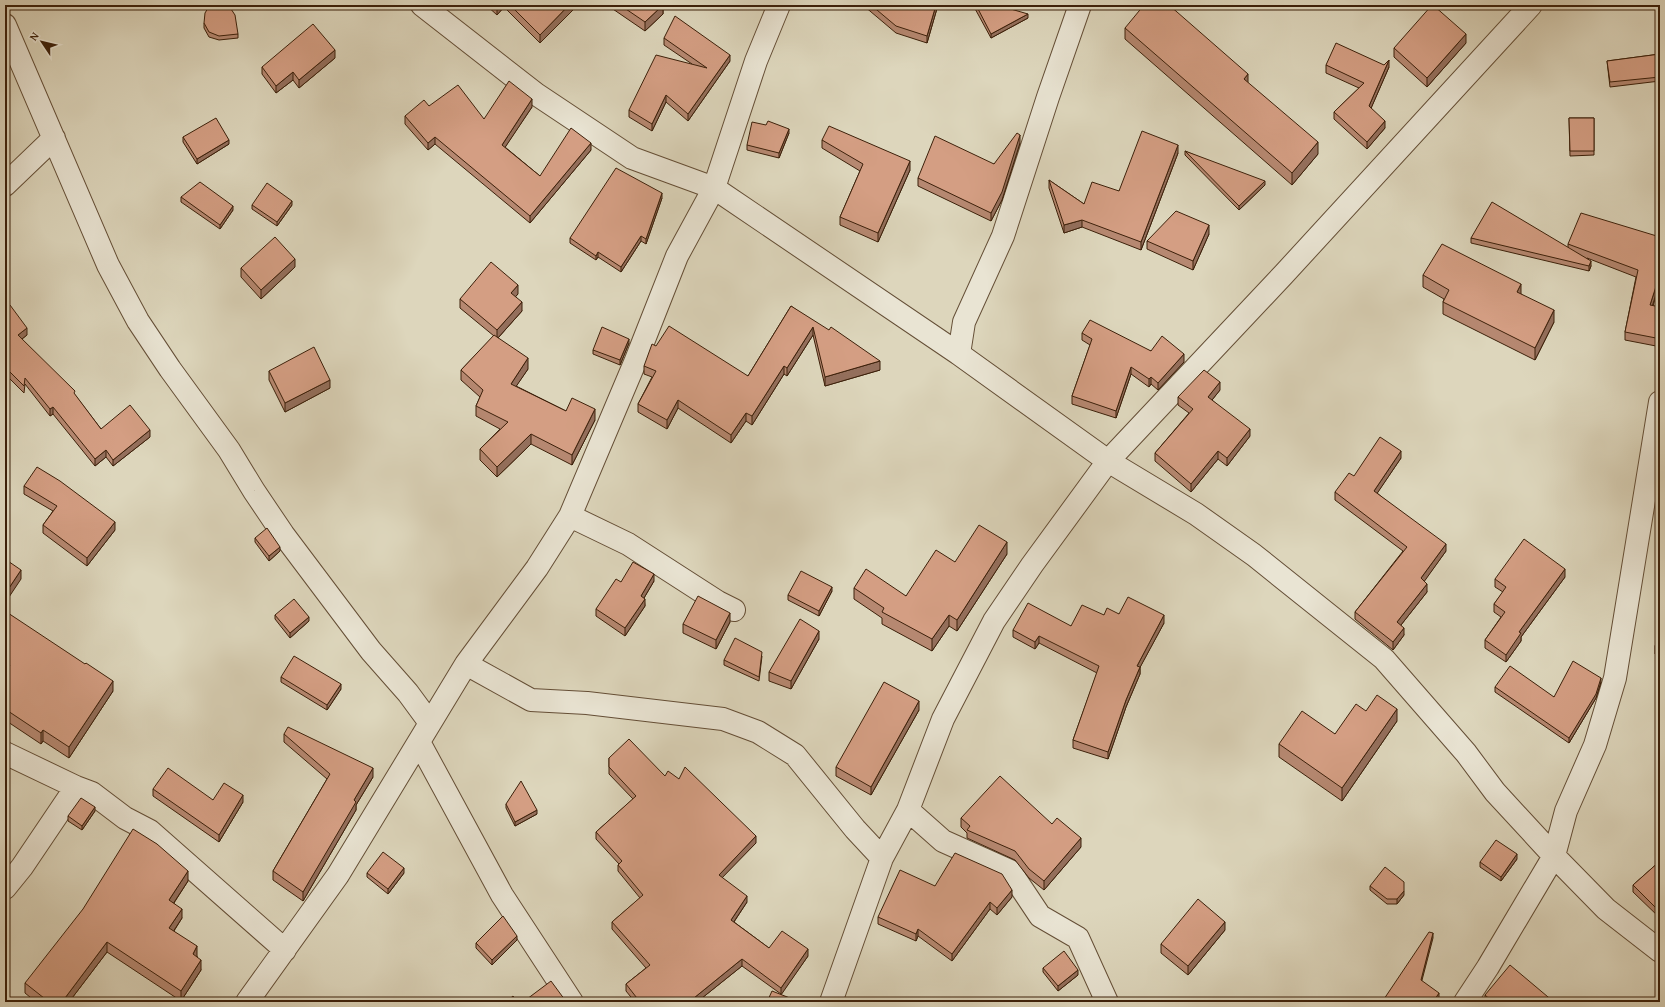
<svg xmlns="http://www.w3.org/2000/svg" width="1665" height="1007" font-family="'Gentium Book Plus',serif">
  <rect width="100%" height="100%" fill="#ddd6bc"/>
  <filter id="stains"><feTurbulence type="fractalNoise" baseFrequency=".005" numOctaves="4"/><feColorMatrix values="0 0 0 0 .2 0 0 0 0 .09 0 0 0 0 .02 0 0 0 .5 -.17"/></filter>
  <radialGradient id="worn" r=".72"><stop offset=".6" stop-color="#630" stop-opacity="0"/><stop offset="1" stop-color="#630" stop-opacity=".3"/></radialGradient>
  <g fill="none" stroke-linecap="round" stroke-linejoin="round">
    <g stroke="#644e36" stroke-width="24">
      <path id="minor" d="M422 5 536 94 632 158 714 188 959 354 1108 461 1196 514 1254 555 1384 659 1466 753 1495 792 1554 856 1606 909 1660 951
        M5 25 108 265 138 321 170 369 229 450 254 491 283 534 371 651 408 693 430 723
        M5 185 54 138
        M959 354 964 322 1003 236 1048 97 1080 5
        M570 516 628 544 718 602 734 610
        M466 664 531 700 587 703 723 719 758 732 795 755 855 829 882 858
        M419 742 502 895 572 1002
        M5 753 76 787 92 793 125 818 150 831 285 950
        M908 810 943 841 1010 871 1040 916 1078 938 1107 1002
        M5 888 22 867 76 787
        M247 1002 338 875 466 664 537 568 570 516 636 360 677 256 714 188 756 61 779 5
        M831 1002 882 858 908 810 943 719 994 621 1032 565 1108 461 1284 274 1531 5
        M1465 1002 1488 967 1554 856 1566 811 1595 745 1615 678 1660 402"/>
    </g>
    <use href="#minor" stroke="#e9e4d3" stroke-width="22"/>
  </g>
  <path fill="#b68871" stroke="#3c200a" d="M486 5H578L540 43 504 7 497 15Z
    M607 5H663V14L645 31Z
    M864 5H938L927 43 896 33 864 6Z
    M973 5H997L1028 18 991 38Z
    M204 23 238 34V38L219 40 209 37 204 28Z
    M1125 28 1248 83 1318 154 1292 185 1125 39Z
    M664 38 730 61 688 121 666 102 652 131 629 117V110L692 64 664 45Z
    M1466 43 1427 87 1394 57V48Z
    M1660 54V81L1610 87 1607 61Z
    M335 58 299 88 293 80 276 93 262 74V67Z
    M1326 65 1389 67 1371 108 1385 128 1367 149 1334 119V112L1359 88 1326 73Z
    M429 106 484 119 532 107 505 147 540 176 591 150 530 223 435 144 428 150 405 124V116Z
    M1569 118H1594V155L1570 156Z
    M766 125 789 133 779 158 747 150V145Z
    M183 137 229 144 197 164 183 142Z
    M822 140 910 170 878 242 840 225V217L860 171 822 148Z
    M1020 143 1002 200 991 221 918 186V178L994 164Z
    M1185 151 1265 185 1239 210 1185 155Z
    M1178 153 1141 250 1082 227 1064 233 1049 188V180L1084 204 1119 191Z
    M181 197 233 210 220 229 181 202Z
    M662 198 646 244 641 241 621 272 598 257 596 260 570 243V238Z
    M252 205H292L277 226 252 209Z
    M1209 234 1193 270 1147 249V241Z
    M1660 237V282L1653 306 1660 307 1656 346 1625 340V332L1636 277 1587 258 1591 266 1589 271 1471 243V238L1568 248V244Z
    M295 267 261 299 241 277V268Z
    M1423 275 1521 294 1554 322 1535 360 1443 314V302L1444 299 1423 287Z
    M518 294 515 297 522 311 498 338 528 369 516 386 566 411 595 420 572 465 531 444 497 477 480 460V449L500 429 476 416V406L480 397 461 380V370L494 336 460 308V299Z
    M791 306 880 370 825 386 813 335 787 376 784 374 752 425 746 421 731 443 678 408 667 429 638 412V404L652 377 644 374V366L748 376Z
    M5 309 27 335 22 339 75 395 101 429 150 437 113 466 106 457 95 466 53 414 50 416 25 384 24 393 5 374Z
    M1082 333 1151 351 1184 362 1158 390 1151 384 1149 387 1131 374 1116 418 1072 404V396L1090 345 1082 340Z
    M629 343 620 365 593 354V350Z
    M269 371 330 388 285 412 269 380Z
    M1220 390 1212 400 1250 436 1227 466 1218 459 1191 492 1155 461V453L1189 413 1178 405V397Z
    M1401 458 1377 493 1446 551 1424 581 1427 592 1401 625 1404 635 1393 650 1355 619V612L1403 551 1335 500V492Z
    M24 486 115 530 87 566 43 533V525L53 511 24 494Z
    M255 538 280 551 269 561 255 542Z
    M1007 554 957 631 949 626 932 651 882 624V618L854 599V588L906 596 955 562Z
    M1565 577 1521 637V641L1506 662 1485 648V640L1501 617 1494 612V604L1503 592 1495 587V579Z
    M654 581 644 598 645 606 625 636 596 616V609L621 582Z
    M832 591 819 616 788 600V595Z
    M5 611 113 691 69 758 43 741 41 744 5 720Z
    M1119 614 1164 623 1140 667V674L1126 707 1108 759 1073 748V740L1097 673 1039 643 1035 649 1013 637V630L1071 626 1104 615Z
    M275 615 309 621 290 638 275 619Z
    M730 622 716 649 683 633V624Z
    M1660 638V657L1655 654V646Z
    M819 639 791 689 769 681V672Z
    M762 656 759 681 724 665V660Z
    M281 677 341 689 327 710 281 682Z
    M1601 682 1596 698 1569 743 1495 692V687L1554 697Z
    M919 710 871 795 836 776V767Z
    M1366 711 1397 721 1342 801 1279 757V744L1335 734Z
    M284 734 373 777 356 805V810L303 901 273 880V871L327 779 284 742Z
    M609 758 665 776 756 843 722 877 747 902 734 922 769 948 808 956 781 994 742 966 697 1002H635L626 991V984L646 968 612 929V922L640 898 618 871V865L619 864 596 839V832L633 799 609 774Z
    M153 789 213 800 243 802 219 842 153 796Z
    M506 804 537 814 515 826 506 808Z
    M95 811 82 830 68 821V816Z
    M961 818 1052 824 1081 847 1044 890 1029 878 1015 860 967 838V833L961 827Z
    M1517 859 1501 881 1480 867V862Z
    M1660 861V918L1633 892V885Z
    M367 873H404L388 894 367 877Z
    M188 881 174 903 182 918 174 931 197 956 201 970 181 1001 107 952 69 1002H36L25 993V983Z
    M935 886 1012 897 997 915 990 909 952 961 918 936 916 941 878 924V917Z
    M1370 886 1404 895 1397 904H1387L1370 890Z
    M1660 920V935L1656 932V925Z
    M1225 930 1188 975 1161 953V944Z
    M517 940 492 965 476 948V943Z
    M1043 968 1078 975 1058 991 1043 972Z
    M1485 995 1554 1002H1485Z"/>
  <path fill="#946f5c" stroke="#3c200a" d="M498 5H504V7L497 15V6Z
    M569 5H578L540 43V35Z
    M663 5V14L645 31V22Z
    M936 5H938L927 43V36Z
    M1028 14V18L991 38V34Z
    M1466 34V43L1427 87V78Z
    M335 50V58L299 88V80Z
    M730 55V61L688 121V114Z
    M1389 60V67L1369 113V106Z
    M293 72V80L276 93V86Z
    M1248 74V85L1244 79Z
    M666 95V102L652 131V124Z
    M532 99V107L502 152V145Z
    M1385 121V128L1367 149V142Z
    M789 129V133L779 158V153Z
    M1020 135V143L1002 200 991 221V213Z
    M435 137V144L428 150V143Z
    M229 140V144L197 164V159Z
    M1318 142V154L1292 185V173Z
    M591 143V150L530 223V216Z
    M1178 145V153L1141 250V242Z
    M910 161V170L878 242V233Z
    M1265 181V185L1239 210V206Z
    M662 193V198L646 244V239Z
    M292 201V205L277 226V222Z
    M233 206V210L220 229V225Z
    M1082 220V227L1064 233V225Z
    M1209 225V234L1193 270V261Z
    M641 236V241L621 272V267Z
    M598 252V257L596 260V256Z
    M295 259V267L261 299V290Z
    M1591 261V266L1589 271V266Z
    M1660 274V282L1650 313V305Z
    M1521 284V296L1517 292Z
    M518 285V294L511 302V293Z
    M522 302V311L497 339V330Z
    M1554 310V322L1535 360V348Z
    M1660 321V329L1656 346V338Z
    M813 327V335L787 376V368Z
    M27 328V335L18 342V335Z
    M629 339V343L620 365V360Z
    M1184 354V362L1158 390V383Z
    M528 358V369L511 394V384Z
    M880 361V370L825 386V377Z
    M784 366V374L752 425V416Z
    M1131 367V374L1116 418V411Z
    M1151 377V384L1149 387V379Z
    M330 380V388L285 412V403Z
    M1220 382V390L1208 405V397Z
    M678 400V408L667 429V420Z
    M53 407V414L50 416V409Z
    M595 409V420L572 465V455Z
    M746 413V421L731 443V435Z
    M1250 429V436L1227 466V458Z
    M150 430V437L113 466V460Z
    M531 434V444L497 477V467Z
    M106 450V457L95 466V459Z
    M1218 451V459L1191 492V484Z
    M1401 451V458L1374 498V491Z
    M115 522V530L87 566V558Z
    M1007 542V554L957 631V620Z
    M1446 544V551L1421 586V578Z
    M280 547V551L269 561V556Z
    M1565 569V577L1521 637V641L1506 662V655L1519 632Z
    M21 570V579L5 603V594Z
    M654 574V581L641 603V596Z
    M1427 584V592L1397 630V622Z
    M832 587V591L819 616V611Z
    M645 599V606L625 636V628Z
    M730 613V622L716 649V640Z
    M949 615V626L932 651V639Z
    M1164 615V623L1137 673V666Z
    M309 617V621L290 638V633Z
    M1404 628V635L1393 650V642Z
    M819 631V639L791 689V681Z
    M1039 636V643L1035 649V642Z
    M1140 667V674L1126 707 1108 759V752L1126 700Z
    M1601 678V682L1596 698 1569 743V738Z
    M113 681V691L69 758V747Z
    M341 684V689L327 710V705Z
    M919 701V710L871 795V787Z
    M1397 709V721L1342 801V788Z
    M43 730V741L41 744V733Z
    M373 768V777L356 805V810L303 901V892L354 800Z
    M243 795V802L219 842V835Z
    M95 807V811L82 830V826Z
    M537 810V814L515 826V822Z
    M756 836V843L719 881V875Z
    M1081 838V847L1044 890V881Z
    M1517 854V859L1501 881V877Z
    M404 868V873L388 894V889Z
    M188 871V881L169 910V900Z
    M1012 890V897L997 915V908Z
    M1404 891V895L1397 904V899Z
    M747 896V902L731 926V920Z
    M990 902V909L952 961V954Z
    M182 909V918L169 938V928Z
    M1225 922V930L1188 975V966Z
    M918 929V936L916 941V934Z
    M1433 933V938L1421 984V980Z
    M517 936V940L492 965V960Z
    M107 942V952L69 1002H62Z
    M197 946V956L193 964V954Z
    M808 949V956L781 995V988Z
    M742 959V966L697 1002H689Z
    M201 960V970L181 1001V991Z
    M1078 970V975L1058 991V986Z
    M1439 993V997L1436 1002H1433Z"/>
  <path fill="#d49e83" stroke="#3c200a" d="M215 5H225L229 6 235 15 238 34 219 36 209 32 204 23 205 13 208 8Z
    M510 5H569L540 35Z
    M620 5H663L645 22Z
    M871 5H936L927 36 896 26Z
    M976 5H997L1028 14 991 34Z
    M1144 5H1169L1248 74 1244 79 1318 142 1292 173 1125 28Z
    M1432 5H1433L1466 34 1427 78 1394 48Z
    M675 16 730 55 688 114 666 95 652 124 629 110 656 55 707 68 664 38Z
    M313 24 335 50 299 80 293 72 276 86 262 67Z
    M1336 43 1384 65 1389 60 1369 106 1385 121 1367 142 1334 112 1364 83 1326 65Z
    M1660 54V77L1610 82 1607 61Z
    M509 81 532 99 502 145 540 176 571 128 591 143 530 216 435 137 428 143 405 116 424 100 429 106 458 85 484 119Z
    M216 118 229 140 197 159 183 137Z
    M1569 118H1594V151H1570Z
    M768 121 789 129 779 153 747 145 752 122 766 125Z
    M829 126 910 161 878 233 840 217 863 164 822 140Z
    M1142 131 1178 145 1141 242 1082 220 1064 225 1049 180 1084 204 1092 182 1119 191Z
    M1017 133 1020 135 1002 192 991 213 918 178 935 136 994 164Z
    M1185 151 1265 181 1239 206Z
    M616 168 662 193 646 239 641 236 621 267 598 252 596 256 570 238Z
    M200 182 233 206 220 225 181 197Z
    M267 183 292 201 277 222 252 205Z
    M1492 202 1591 261 1589 266 1471 238Z
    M1176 211 1209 225 1193 261 1147 241Z
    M1581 213 1660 237V274L1650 305 1660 307V321L1656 338 1625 332 1638 270 1568 244Z
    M275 237 295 259 261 290 241 268Z
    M1442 244 1521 284 1517 292 1554 310 1535 348 1443 302 1449 290 1423 275Z
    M491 262 518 285 511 293 522 302 497 330 460 299Z
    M10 305 27 328 18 335 75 391 74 393 101 429 130 405 150 430 113 460 106 450 95 459 53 407 50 409 25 378 24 386 5 367V309Z
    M791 306 829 330 831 327 880 361 825 377 813 327 787 368 784 366 752 416 746 413 731 435 678 400 667 420 638 404 656 371 644 366 652 344 656 346 669 326 748 376Z
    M1090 320 1151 351 1162 336 1184 354 1158 383 1151 377 1149 379 1131 367 1116 411 1072 396 1092 339 1082 333Z
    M602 327 629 339 620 360 593 350Z
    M494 335 528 358 511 384 566 411 572 398 595 409 572 455 531 434 497 467 480 449 508 422 476 406 483 390 461 370Z
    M314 347 330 380 285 403 269 371Z
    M1204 370 1220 382 1208 397 1250 429 1227 458 1218 451 1191 484 1155 453 1193 409 1178 397Z
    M1380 437 1401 451 1374 491 1446 544 1421 578 1427 584 1397 622 1404 628 1393 642 1355 612 1407 547 1335 492 1349 473 1354 476Z
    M37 467 60 481 115 522 87 558 43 525 57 506 24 486Z
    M979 525 1007 542 957 620 949 615 932 639 882 612 884 608 854 588 866 569 906 596 936 550 955 562Z
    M267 528 280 547 269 556 255 538Z
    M1524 539 1565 569 1519 632 1521 633 1506 655 1485 640 1505 612 1494 604 1506 587 1495 579Z
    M5 559 21 570 5 594Z
    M633 562 654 574 641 596 645 599 625 628 596 609 616 579 621 582Z
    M801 571 832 587 819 611 788 595Z
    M698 596 730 613 716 640 683 624Z
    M1128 597 1164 615 1137 666 1140 667 1126 700 1108 752 1073 740 1099 666 1039 636 1035 642 1013 630 1028 603 1071 626 1082 605 1104 615 1107 608 1119 614Z
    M294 599 309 617 290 633 275 615Z
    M5 611 85 664 86 663 113 681 69 747 43 730 41 733 5 709V672L10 665 5 662Z
    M800 619 819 631 791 681 769 672Z
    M735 638 762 652 759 677 724 660Z
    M1660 638V648L1655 646Z
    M294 656 341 684 327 705 281 677Z
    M1573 661 1601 678 1596 694 1569 738 1495 687 1510 666 1554 697Z
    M884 682 919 701 871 787 836 767Z
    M1377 695 1397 709 1342 788 1279 744 1302 711 1335 734 1356 704 1366 711Z
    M288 727 373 768 354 800 356 802 303 892 273 871 330 774 284 734Z
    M629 739 665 776 668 771 679 779 685 767 756 836 719 875 747 896 731 920 769 948 782 931 808 949 781 988 742 959 689 1002H640L626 984 650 965 612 922 643 895 618 865 622 861 596 832 636 796 609 767V758Z
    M168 768 213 800 224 783 243 795 219 835 153 789Z
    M1000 776 1052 824 1057 818 1081 838 1044 881 1029 869 1015 851 967 830 970 826 961 818Z
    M521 781 537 810 515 822 506 804Z
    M81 798 95 807 82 826 68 816Z
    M133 829 157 844 188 871 169 900 182 909 169 928 197 946 193 954 201 960 181 991 107 942 62 1002H49L25 983 83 909Z
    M1496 840 1517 854 1501 877 1480 862Z
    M383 852 404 868 388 889 367 873Z
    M955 853 1002 874 1012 890 997 908 990 902 952 954 918 929 916 934 878 917 900 870 935 886Z
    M1660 861V912L1633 885Z
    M1385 867 1404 882V891L1397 899H1387L1370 886Z
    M1198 899 1225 922 1188 966 1161 944Z
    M503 916 517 936 492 960 476 943Z
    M1660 920V928L1656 925Z
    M1429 932 1433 933 1421 980 1439 993 1433 1002H1382Z
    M1064 951 1078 970 1058 986 1043 968Z
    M1510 965 1554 1002H1493L1485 995Z
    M551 981 562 996 567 1001 565 1002H523Z
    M772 991 800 1002H767Z
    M513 996 518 1002H506Z"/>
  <rect width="1665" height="1007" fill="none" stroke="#ddd6bc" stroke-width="20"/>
  <rect x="6" y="6" width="1653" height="995" fill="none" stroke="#3c200a" stroke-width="2"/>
  <rect x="10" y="10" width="1645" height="987" fill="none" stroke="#3c200a"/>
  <g transform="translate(42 42) rotate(305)" stroke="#e9e4d3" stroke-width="3" paint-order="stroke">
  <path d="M0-3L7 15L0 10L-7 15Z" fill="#3c200a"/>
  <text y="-6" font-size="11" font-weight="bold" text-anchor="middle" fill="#3c200a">N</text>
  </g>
  <rect width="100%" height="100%" filter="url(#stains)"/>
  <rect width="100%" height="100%" fill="url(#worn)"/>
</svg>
